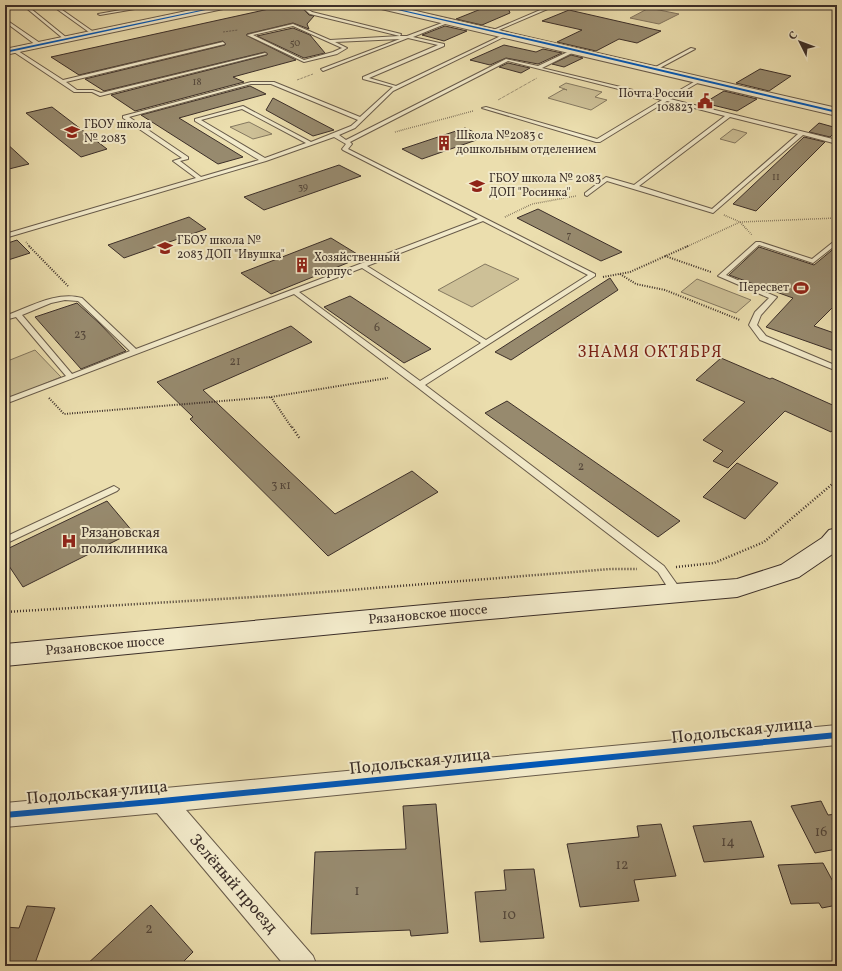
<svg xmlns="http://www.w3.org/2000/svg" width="842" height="971" font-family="Vollkorn,serif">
  <rect width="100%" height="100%" fill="#ebdeae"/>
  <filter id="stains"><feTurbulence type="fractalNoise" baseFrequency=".005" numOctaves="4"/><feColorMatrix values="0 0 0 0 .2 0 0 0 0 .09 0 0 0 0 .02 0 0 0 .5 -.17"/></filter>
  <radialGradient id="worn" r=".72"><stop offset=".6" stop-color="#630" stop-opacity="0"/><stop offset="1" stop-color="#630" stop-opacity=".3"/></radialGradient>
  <path fill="#cdc097" stroke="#847860" d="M566 83 602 92 595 97 607 100 591 110 548 98 564 89 567 90 559 87Z
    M249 122 272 134 253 139 230 127Z
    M733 129 747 133 735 143 720 139Z
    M485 264 519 279 472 307 438 290Z
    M697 279 751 300 736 313 681 292Z
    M35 350 61 377 5 400V362Z"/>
  <path fill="#b0a281" stroke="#82745e" d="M649 8 679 14 659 24 630 18Z"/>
  <path fill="#978a6e" stroke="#3c2f29" d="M287 5H294L303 9 309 15 314 16 307 24 309 29 293 23 247 34 246 35 296 60 233 77 244 82 135 111 111 95 267 55 268 54 265 52 104 91 85 79 225 45 226 44 223 41 79 75 51 57Z
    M491 5H507L510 13 482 25 456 19Z
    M569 10 661 31 637 43 619 39 596 51 557 42 582 30 542 21Z
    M445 26 467 31 444 41 422 35Z
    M293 28 310 35 325 53 304 58 257 36Z
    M504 45 536 52 543 49 562 53 538 64 506 58 490 65 470 60Z
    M571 55 583 58 564 67 552 64Z
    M508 63 530 68 521 73 499 67Z
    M760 69 791 76 769 91 736 83Z
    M250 86 266 94 179 118 243 157 218 164 141 115Z
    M724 91 757 99 737 111 704 103Z
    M273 98 334 130 313 136 266 110Z
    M52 107 107 149 81 157 26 113Z
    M819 123 837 128V130L830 137 809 132Z
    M465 128 485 137 422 159 402 149Z
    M804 137 825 142 756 211 733 204Z
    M5 142 29 164 5 170Z
    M339 165 361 176 264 210 244 197Z
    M538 209 622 252 601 261 517 218Z
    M189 217 206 229 124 258 108 245Z
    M331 238 362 257 271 294 241 273Z
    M17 240 30 253 5 261V244Z
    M837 246V303L814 326 837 334V352L766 327 793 298 729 275 759 247 814 265Z
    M610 278 618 290 511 360 495 352Z
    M350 296 431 349 404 363 324 307Z
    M77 303 99 323 126 351 81 369 35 317Z
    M291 326 312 342 203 390 335 514 412 471 438 492 328 556 190 419 193 417 157 382Z
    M721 358 770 379 772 378 837 407V425L831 432 785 411 728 468 713 461 723 451 703 440 745 402 696 380Z
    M507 401 680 521 658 537 485 413Z
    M737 463 778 483 745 519 703 497Z
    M107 501 133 532 23 587 5 560V550Z
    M821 801 828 815 837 814V849L815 853 791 806Z
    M436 804 448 933 411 936 410 930 311 934 315 852 406 849 403 806Z
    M751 821 764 857 704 862 693 826Z
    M661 824 676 876 634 880 639 901 580 907 567 844 639 837 637 826Z
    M823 863 837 889V905L822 908 819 903 791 904 778 865Z
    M534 869 544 938 480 942 475 892 506 890 504 870Z
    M151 905 193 952 179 966H85Z
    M27 906 55 908 34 966H5V927L19 928Z"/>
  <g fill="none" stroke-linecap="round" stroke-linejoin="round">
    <g stroke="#685b4a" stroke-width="2">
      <path id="service" d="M34 5V7L30 8 67 38V40H65L25 7Z
        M54 5H64L58 7 95 33V35H93L54 7Z
        M100 5H108L90 9 88 8Z
        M149 5H158L100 15 98 14Z
        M552 5H557L494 32 491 31Z
        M306 8 312 12 401 34 400 36H407L450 20V22L413 37 444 44V46L369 78 396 86 507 33 510 34 393 91 355 128 339 135 346 140 506 59 538 66 574 49 576 51 542 68 666 98 699 79 701 81 670 99 837 140V144L803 135 713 213 607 181 587 196 585 195V193L606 177 634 185 725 116 667 101 600 142H596L482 108 486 107 597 139 662 100 508 61 350 142 352 144 348 149 595 274V276L425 385 664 566 681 590 682 593 681 596 677 597 673 596 658 572 417 387 294 294 5 404V399L66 376 16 317 5 320V316C30 307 56 291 82 298L136 349 478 219 343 150 342 149 346 144 334 137 266 161 5 238V234L196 178 173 161 182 158 123 118V116L251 82H274L360 117 393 87 363 79V77L438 45 408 38 323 71 321 69 400 39 335 42 347 48 337 54 304 62 247 35 293 24 330 40 400 36 310 14 304 9ZM293 26 342 48 333 52 304 60 253 35ZM251 84H271L358 120 351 126 311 142 243 106 195 119V121L259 160 201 177 180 161 188 159V157L129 117ZM242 109 306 143 265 158 201 120ZM730 117 798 134 712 209 639 186ZM483 221 588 275 486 340 367 266ZM362 268 481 343 420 381 299 292ZM65 300 78 301 130 351 72 374 22 315 51 303Z
        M5 19 40 43V45H36L5 22Z
        M223 42 225 44 66 82 77 90H93L101 93 265 53 267 54 100 96 92 92H74L11 50 15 49 63 80Z
        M691 48 695 49 656 70 652 69Z
        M837 239V244L813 263 759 245 726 275 777 297 761 315 757 325 766 336 837 366V371L760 340 749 325 755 312 769 298 718 276 756 242H760L812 259Z
        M114 486 119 489 117 491 5 544V537Z"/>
    </g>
    <g stroke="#685b4a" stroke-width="2">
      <path id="minor" d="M837 725V745L186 810 313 956 317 966H285L157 813 5 827V803Z"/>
    </g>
    <g stroke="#685b4a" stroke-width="2">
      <path id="tertiary" d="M215 5H233L228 8 5 55V49Z
        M372 5H390L837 108V116L377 8Z"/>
    </g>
    <g stroke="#3c2f29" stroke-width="2">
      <path id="secondary" d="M837 528V551L799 577 737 597 478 620 5 666V644L478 600 737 579 781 565 822 538 829 530Z"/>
    </g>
    <path stroke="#3c2f29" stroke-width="1" stroke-dasharray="0.5 1" stroke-linecap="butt" d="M242 8 255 5
      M223 32 238 30
      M297 80 313 74
      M498 100 537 78"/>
    <path stroke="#3c2f29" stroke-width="1.5" stroke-dasharray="0.5 1.5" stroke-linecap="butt" d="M395 132 473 111
      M724 215 740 222 752 235
      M505 217 532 204 576 196
      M26 242 30 247
      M686 247 740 222 837 218"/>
    <path stroke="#3c2f29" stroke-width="2" stroke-dasharray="1 1.5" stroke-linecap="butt" d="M29 246 68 286
      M665 256 711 272
      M620 274 636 284 665 290 740 320
      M603 277 630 272 688 246
      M271 397 292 428
      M49 398 64 414 271 397 388 378"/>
    <path stroke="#3c2f29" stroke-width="2.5" stroke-dasharray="1 2" stroke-linecap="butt" d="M292 427 300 439
      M676 567 714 563 764 542 837 480
      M5 612 287 595 611 569H637"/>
    <use href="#service" fill="#f2eaca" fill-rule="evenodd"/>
    <use href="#minor" fill="#f2eaca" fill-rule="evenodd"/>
    <use href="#tertiary" fill="#f2eaca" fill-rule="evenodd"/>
    <use href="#secondary" fill="#f2eaca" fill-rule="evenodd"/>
    <g stroke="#f2eaca" stroke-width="3">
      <path id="cycleway" d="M225 5H229L5 53V51Z
        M376 5H380L549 43 837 111V113L549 45Z
        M837 732V738L162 804 5 818V812L162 798Z"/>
    </g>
    <use href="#cycleway" fill="#0057b8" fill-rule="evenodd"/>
  </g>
  <defs>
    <g id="civic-bare" transform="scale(1.2)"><path d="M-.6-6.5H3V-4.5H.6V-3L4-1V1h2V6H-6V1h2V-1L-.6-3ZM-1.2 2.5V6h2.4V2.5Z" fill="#8f2418" stroke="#f2eaca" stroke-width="2.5" paint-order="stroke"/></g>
    <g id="school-bare" transform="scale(1.2)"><path d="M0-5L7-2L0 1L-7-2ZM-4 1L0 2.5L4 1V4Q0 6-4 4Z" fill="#8f2418" stroke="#f2eaca" stroke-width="2.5" paint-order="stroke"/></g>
    <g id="building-bare" transform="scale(1.2)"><path d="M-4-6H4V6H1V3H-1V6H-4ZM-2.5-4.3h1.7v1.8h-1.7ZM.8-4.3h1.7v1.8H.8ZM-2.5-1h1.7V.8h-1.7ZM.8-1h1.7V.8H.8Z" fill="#8f2418" stroke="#f2eaca" stroke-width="2.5" paint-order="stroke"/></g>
    <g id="stadium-bare" transform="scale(1.2)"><path d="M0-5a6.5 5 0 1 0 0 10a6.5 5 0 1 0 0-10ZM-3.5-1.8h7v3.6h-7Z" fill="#8f2418" stroke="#f2eaca" stroke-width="2.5" paint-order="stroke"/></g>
    <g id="hospital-bare" transform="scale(1.2)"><path d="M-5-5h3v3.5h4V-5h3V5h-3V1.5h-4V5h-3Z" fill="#8f2418" stroke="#f2eaca" stroke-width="2.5" paint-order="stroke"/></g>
  </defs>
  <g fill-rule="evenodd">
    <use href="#civic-bare" x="705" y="101"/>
    <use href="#school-bare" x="72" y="132"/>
    <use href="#building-bare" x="444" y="143"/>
    <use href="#school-bare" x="477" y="186"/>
    <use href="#school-bare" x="165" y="248"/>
    <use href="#building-bare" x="302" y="265"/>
    <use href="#stadium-bare" x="801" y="288"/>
    <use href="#hospital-bare" x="69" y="541"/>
  </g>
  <g text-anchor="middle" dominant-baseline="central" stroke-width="4" stroke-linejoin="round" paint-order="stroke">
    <g font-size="10" fill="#53463a">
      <text x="295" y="43">50</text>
      <text x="197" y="82">18</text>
      <text x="776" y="177">11</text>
      <text x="303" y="187">39</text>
      <text x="569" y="235">7</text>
    </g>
    <g font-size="12" fill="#3c2f29" stroke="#f2eaca" text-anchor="start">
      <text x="693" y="94" text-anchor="end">Почта России<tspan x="693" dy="14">108823</tspan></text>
      <text x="84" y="125">ГБОУ школа<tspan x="84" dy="14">№ 2083</tspan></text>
      <text x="456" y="136">Школа №2083 с<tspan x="456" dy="14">дошкольным отделением</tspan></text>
      <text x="489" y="179">ГБОУ школа № 2083<tspan x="489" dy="14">ДОП "Росинка"</tspan></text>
      <text x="177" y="241">ГБОУ школа №<tspan x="177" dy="14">2083 ДОП "Ивушка"</tspan></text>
      <text x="314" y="258">Хозяйственный<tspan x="314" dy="14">корпус</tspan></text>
      <text x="789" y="288" text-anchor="end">Пересвет</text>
    </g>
    <g font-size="12" fill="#53463a">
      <text x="377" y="328">6</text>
      <text x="80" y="335">23</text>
      <text x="235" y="362">21</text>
      <text x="581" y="467">2</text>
      <text x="281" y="486">3 к1</text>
    </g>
    <g font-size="14" fill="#3c2f29" stroke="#f2eaca" text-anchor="start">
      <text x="81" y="533">Рязановская<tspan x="81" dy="16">поликлиника</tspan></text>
    </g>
    <g font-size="14" fill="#3c2f29" stroke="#f2eaca">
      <text transform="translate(428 615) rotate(-5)">Рязановское шоссе</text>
      <text transform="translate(105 646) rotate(-5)">Рязановское шоссе</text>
    </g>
    <g font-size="14" fill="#53463a">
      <text x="821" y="832">16</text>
      <text x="728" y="842">14</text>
      <text x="622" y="865">12</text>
      <text x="357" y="891">1</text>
      <text x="509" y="915">10</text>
      <text x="149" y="929">2</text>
    </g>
    <g font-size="16" letter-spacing="1" fill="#7a1f14" stroke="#f2eaca">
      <text x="650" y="353">ЗНАМЯ ОКТЯБРЯ</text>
    </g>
    <g font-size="17" fill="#3c2f29" stroke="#f2eaca">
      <text transform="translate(742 731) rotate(-6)">Подольская улица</text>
      <text transform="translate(420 762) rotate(-6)">Подольская улица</text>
      <text transform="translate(97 793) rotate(-5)">Подольская улица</text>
      <text transform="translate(233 884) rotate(49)">Зелёный проезд</text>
    </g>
  </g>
  <rect width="842" height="971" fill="none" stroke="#ebdeae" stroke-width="20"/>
  <rect x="6" y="6" width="830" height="959" fill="none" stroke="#3c2f29" stroke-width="2"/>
  <rect x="10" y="10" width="822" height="951" fill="none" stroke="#3c2f29"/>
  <g transform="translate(800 42) rotate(312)" stroke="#f2eaca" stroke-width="3" paint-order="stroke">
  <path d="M0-3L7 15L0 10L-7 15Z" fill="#3c2f29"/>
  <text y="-6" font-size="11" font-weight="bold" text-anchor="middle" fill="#3c2f29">С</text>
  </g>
  <rect width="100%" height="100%" filter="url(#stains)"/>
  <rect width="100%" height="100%" fill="url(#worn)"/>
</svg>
